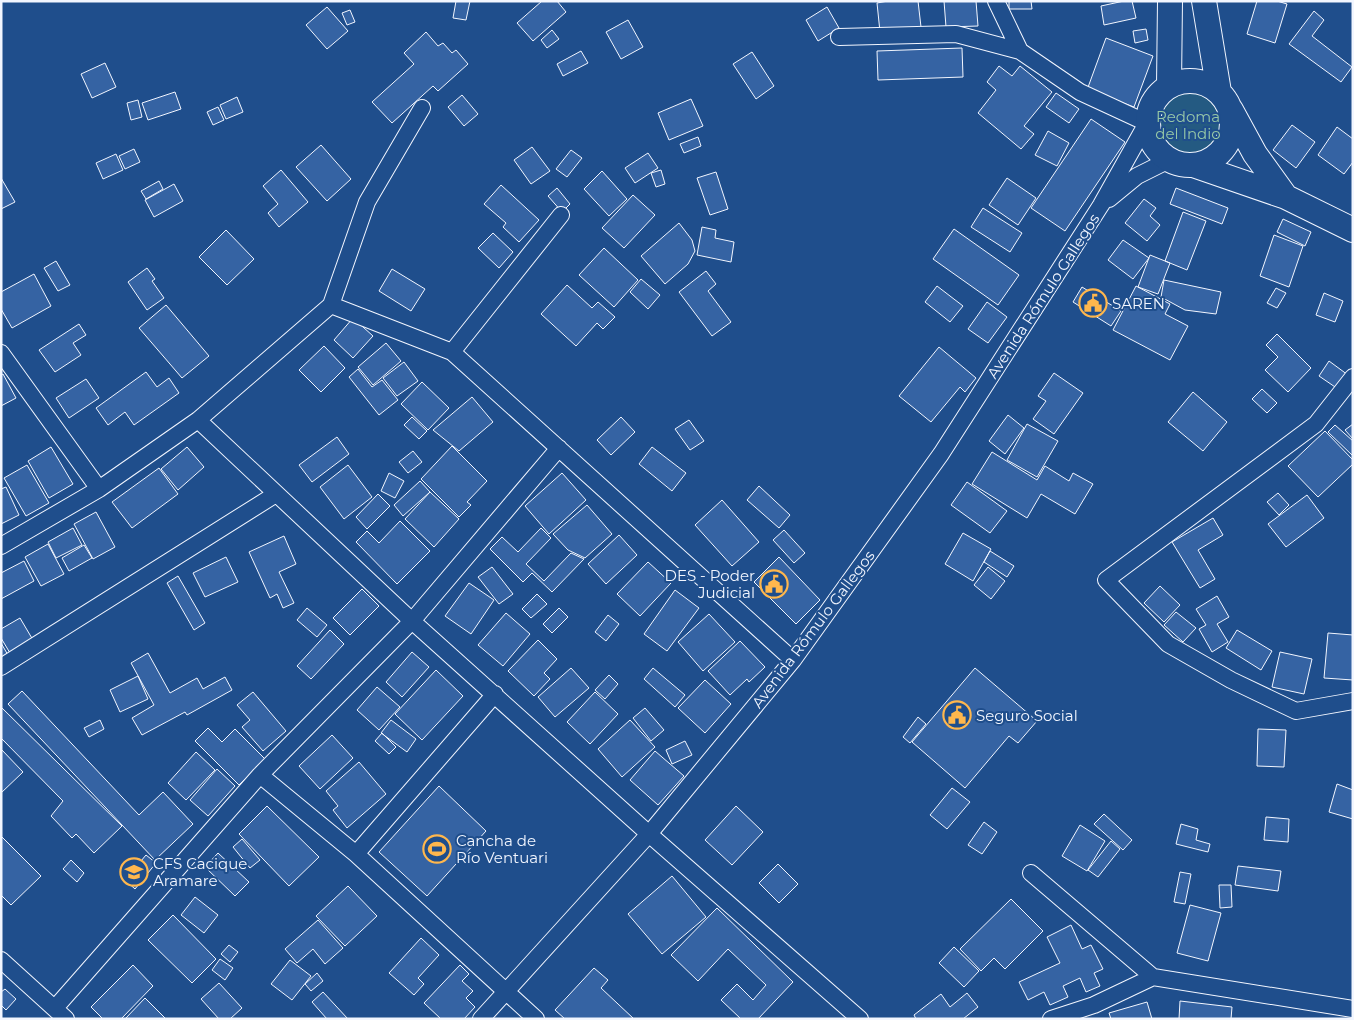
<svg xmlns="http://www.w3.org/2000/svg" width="1354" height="1020" font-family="Montserrat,sans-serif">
  <rect width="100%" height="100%" fill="#1f4e8c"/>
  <path fill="#245a82" stroke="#a8bbd7" d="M1156 124a32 32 0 1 1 64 0a32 32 0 1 1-64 0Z"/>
  <path fill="#3563a3" stroke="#f2f6ff" d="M456 1H470L466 20 453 18Z
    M542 1H557L566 12 533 41 517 23Z
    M888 1H918L921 27 880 32 877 3Z
    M944 1H976L978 26 946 27Z
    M1009 1H1031L1032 9H1009Z
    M1124 1H1132L1136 18 1104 25 1101 6Z
    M1257 1H1277L1287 4 1275 43 1247 34Z
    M327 7 348 31 327 49 306 25Z
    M827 7 839 28 818 41 806 20Z
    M350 10 355 22 347 25 342 13Z
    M1314 11 1324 20 1312 36 1352 67 1341 82 1289 44Z
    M628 20 643 47 621 59 606 32Z
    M1146 29 1148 40 1135 43 1133 31Z
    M552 30 559 39 547 48 541 40Z
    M426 32 438 46 443 43 452 53 456 50 468 64 438 91 433 86 392 123 372 102 414 64 404 53Z
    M1106 38 1153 56 1134 107 1087 90Z
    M962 48 963 77 878 80 877 51Z
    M581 51 588 63 563 76 557 64Z
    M752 52 774 86 756 99 733 64Z
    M105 63 116 87 92 98 81 74Z
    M999 66 1012 76 1020 66 1052 92 1024 126 1034 134 1021 149 978 113 996 90 987 82Z
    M175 92 181 109 148 120 142 103Z
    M1056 93 1079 109 1069 123 1046 107Z
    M462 95 478 114 464 126 448 107Z
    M237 97 243 112 226 119 220 105Z
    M691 99 703 126 669 140 658 113Z
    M138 100 142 117 131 120 127 103Z
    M218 107 224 120 213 125 207 112Z
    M1091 119 1125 142 1065 231 1031 208Z
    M1292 125 1315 142 1296 168 1273 150Z
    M1337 127 1353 139V162L1344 174 1318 155Z
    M1048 131 1069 143 1057 166 1035 155Z
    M698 137 701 146 684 153 680 144Z
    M321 145 351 179 327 201 296 167Z
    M532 147 550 171 531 184 514 160Z
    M134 149 140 162 125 169 119 156Z
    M571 150 582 158 567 177 556 169Z
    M648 153 658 168 635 183 625 168Z
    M116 154 123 170 103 179 96 163Z
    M281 170 308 202 279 227 268 213 278 204 263 186Z
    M661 170 665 184 656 187 651 173Z
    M602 171 627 199 609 216 584 189Z
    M716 172 728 209 710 215 697 178Z
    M1 178 15 202 1 209Z
    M1007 178 1036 198 1018 225 989 205Z
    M159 181 163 189 146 199 141 191Z
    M174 184 183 201 154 217 145 200Z
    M501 185 539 220 519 242 503 227 506 223 484 204Z
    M557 188 570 204 562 212 548 196Z
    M1176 188 1228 208 1222 224 1170 204Z
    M633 195 655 215 624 248 602 228Z
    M1144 199 1156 208 1150 216 1160 225 1147 241 1125 223Z
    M983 208 1022 233 1010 252 971 227Z
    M1183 212 1206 221 1187 270 1165 261Z
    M1283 219 1311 232 1305 246 1277 232Z
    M679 223 692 240 695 251 688 264 665 284 641 256Z
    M702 227 716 230 715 238 734 242 731 262 697 255Z
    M954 229 1019 275 998 305 933 259Z
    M226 230 254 259 227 285 199 257Z
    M493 233 513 252 499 268 478 248Z
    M1274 235 1303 246 1289 287 1260 276Z
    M1123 240 1149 258 1133 279 1108 260Z
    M604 248 638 280 614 307 579 275Z
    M1150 255 1170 263 1158 294 1138 287Z
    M56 261 70 285 58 291 44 268Z
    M147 268 155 279 152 281 164 298 147 310 128 282Z
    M392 269 425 289 411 311 379 291Z
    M706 271 716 284 708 291 731 322 712 336 679 292Z
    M34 274 51 306 12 328 1 309V292Z
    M641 279 660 295 648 309 630 292Z
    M1164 280 1221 292 1216 314 1185 310 1161 297Z
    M567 285 592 308 598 302 615 317 603 329 597 323 576 346 541 314Z
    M937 286 963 306 950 322 925 302Z
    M1136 286 1170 304 1165 314 1188 326 1170 360 1113 330Z
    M1082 287 1121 311 1111 326 1073 302Z
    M1276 288 1286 293 1277 308 1267 303Z
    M1324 293 1343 301 1335 322 1316 315Z
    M987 302 1007 317 988 343 968 329Z
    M166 305 209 356 182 378 139 328Z
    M353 318 373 336 353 358 334 340Z
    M79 324 86 335 73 343 81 355 55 372 39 350Z
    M1277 334 1311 368 1288 392 1265 370 1278 357 1266 345Z
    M386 343 401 361 373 385 358 367Z
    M324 346 345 368 321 392 299 370Z
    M939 347 976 378 965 392 960 387 931 422 899 396Z
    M1329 361 1348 375 1338 389 1319 376Z
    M404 362 418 381 397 396 383 378Z
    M358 369 372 387 382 380 398 400 379 415 349 377Z
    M146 372 157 387 169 378 179 393 134 425 125 412 108 425 96 408Z
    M1054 373 1083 393 1054 434 1033 419 1046 401 1038 396Z
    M3 374 16 398 1 406V375Z
    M86 379 99 398 69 418 56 398Z
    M422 382 449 408 428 430 401 404Z
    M1262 389 1277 403 1267 413 1252 399Z
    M1193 392 1227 422 1203 451 1168 422Z
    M472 397 493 422 459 451 433 430Z
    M1008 415 1024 428 1005 454 989 441Z
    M412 417 427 431 419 439 404 425Z
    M621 417 635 432 611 455 597 440Z
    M689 420 704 441 690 450 675 429Z
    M1027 424 1058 441 1037 477 1007 460Z
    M1353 424V439L1345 430Z
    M1335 425 1353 441V456L1328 432Z
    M1325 431 1353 460V464L1318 497 1288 466Z
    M337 437 349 454 312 482 299 465Z
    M452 446 487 481 467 502 471 505 459 517 421 479Z
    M51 447 73 484 49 498 28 461Z
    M187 447 204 467 178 490 161 469Z
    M652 447 686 473 672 491 639 464Z
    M413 451 422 462 408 473 399 462Z
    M992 452 1037 480 1045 466 1069 481 1073 473 1093 484 1075 514 1041 494 1027 518 972 484Z
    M27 465 49 503 26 516 4 478Z
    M348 465 372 497 344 519 320 487Z
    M159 468 178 494 132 528 112 502Z
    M389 473 404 481 395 498 381 491Z
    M562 473 586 500 549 534 525 506Z
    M420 481 430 492 403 516 394 505Z
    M967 482 1007 511 990 533 951 505Z
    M759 486 790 515 779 528 747 500Z
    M6 487 19 515 1 524V489Z
    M430 492 459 519 434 547 405 519Z
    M1278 493 1289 505 1279 515 1267 502Z
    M378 494 390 506 367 529 356 517Z
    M1307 495 1324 518 1286 547 1268 524Z
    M722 500 759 542 732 566 695 525Z
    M587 505 612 534 585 558 568 550 553 534Z
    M96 512 115 547 93 559 74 524Z
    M1213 518 1223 535 1198 550 1215 579 1200 588 1172 542Z
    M400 521 430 551 397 584 356 542 367 531 379 543Z
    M73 528 82 545 56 558 48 542Z
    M541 528 551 538 526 564 544 581 571 553 584 559 552 592 532 573 523 582 490 549 502 537 518 552Z
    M784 530 805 553 794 563 773 540Z
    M963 533 991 549 973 581 945 564Z
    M619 535 637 555 606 584 588 564Z
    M284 536 296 564 279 572 294 603 283 608 277 594 270 598 249 552Z
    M48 544 64 574 41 586 25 557Z
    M84 545 92 558 69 571 62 558Z
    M990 551 1014 566 1007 577 984 562Z
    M226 557 238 582 205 597 193 573Z
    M779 557 820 600 796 624 754 582Z
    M24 561 34 581 1 599V573Z
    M648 562 671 583 640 616 617 594Z
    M492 567 513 594 499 604 478 577Z
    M988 567 1005 581 991 599 974 585Z
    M178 576 205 623 194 630 167 583Z
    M469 583 494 600 471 634 445 616Z
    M1160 586 1180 605 1164 622 1144 603Z
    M362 589 379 606 350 635 333 618Z
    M675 590 699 608 667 651 644 634Z
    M537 594 547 604 531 618 522 609Z
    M1217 596 1229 617 1217 624 1228 642 1212 652 1199 629 1206 625 1196 609Z
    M307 608 327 625 317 637 297 620Z
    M559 608 568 617 552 633 543 624Z
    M1176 612 1196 628 1183 642 1164 625Z
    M506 613 530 634 503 666 478 645Z
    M709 614 735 642 703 671 678 642Z
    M608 615 619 624 606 641 595 632Z
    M20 618 33 640 10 653 1 638V629Z
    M330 630 344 644 311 679 297 666Z
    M1237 630 1272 651 1261 670 1226 648Z
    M1328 633 1353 635V680L1324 678Z
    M538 640 557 659 544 673 550 679 534 696 508 671Z
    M740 641 765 667 749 682 747 679 730 695 708 671Z
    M1 643 8 655 1 659Z
    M412 652 429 667 402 697 386 682Z
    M1280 652 1312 659 1304 694 1272 687Z
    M148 653 170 693 197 678 203 689 225 677 232 690 187 715 185 712 142 735 132 718 154 705 131 663Z
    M571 668 589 688 555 717 538 697Z
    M653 668 685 695 675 707 644 679Z
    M975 668 1037 721 1018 743 1009 736 965 788 912 742Z
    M436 670 463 696 422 740 395 714Z
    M609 675 618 684 605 699 595 690Z
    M138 676 148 699 120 712 110 690Z
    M705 680 731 704 705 733 678 708Z
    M377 687 400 707 379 730 357 710Z
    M22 691 139 815 163 792 193 824 155 860 8 704Z
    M253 692 286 731 263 751 242 727 250 720 237 705Z
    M595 692 618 714 590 744 567 722Z
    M1 707 122 826 94 853 76 834 72 838 51 816 63 801 1 738Z
    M645 708 664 730 651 741 633 718Z
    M918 717 926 724 910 743 903 737Z
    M100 720 104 729 89 737 84 728Z
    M391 720 416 739 407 752 381 733Z
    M630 720 655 747 622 777 598 749Z
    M208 728 222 742 235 729 265 759 239 785 195 741Z
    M1258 729 1286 730 1284 767 1257 766Z
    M382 733 396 747 389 754 375 741Z
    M332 735 353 758 320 789 299 766Z
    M685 741 692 755 672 764 666 750Z
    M1 749 23 772 1 793Z
    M655 751 684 776 658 805 630 780Z
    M196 752 215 770 186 800 168 783Z
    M359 762 386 794 347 828 333 810 338 806 326 791Z
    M217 769 235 786 208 816 190 800Z
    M1337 784 1353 790V819L1329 812Z
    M439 786 486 831 427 896 379 852Z
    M952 788 970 802 947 829 930 815Z
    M267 806 319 857 289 886 239 834Z
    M736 806 763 832 732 865 705 840Z
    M1104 814 1132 840 1123 850 1094 824Z
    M1266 817 1289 819 1288 842 1264 840Z
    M984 822 997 832 982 854 968 845Z
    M1181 824 1198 829 1196 840 1210 844 1208 852 1176 844Z
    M1080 825 1105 841 1087 871 1062 856Z
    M1 836 41 876 11 905 1 895Z
    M242 839 260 860 250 868 233 847Z
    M1111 841 1120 849 1098 877 1088 870Z
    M218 853 249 882 235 896 205 867Z
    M146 855 156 863 135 889 125 880Z
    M71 860 84 873 77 882 63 869Z
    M778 864 798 884 779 903 759 883Z
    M1238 866 1281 871 1278 891 1235 885Z
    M1180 872 1191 874 1185 904 1174 902Z
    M672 876 706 917 662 954 628 914Z
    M1219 885H1231L1232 907 1220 908Z
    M348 886 377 916 345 946 316 916Z
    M195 897 218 915 204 933 181 915Z
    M1011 899 1043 931 1005 969 994 958 981 971 960 949Z
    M1190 905 1221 913 1208 961 1177 953Z
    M717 908 793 982 758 1019H741L721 1000 737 984 753 1000 766 985 728 949 698 981 671 955Z
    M173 915 216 959 192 983 148 940Z
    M318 920 343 948 325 964 313 949 297 963 285 949Z
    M1071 925 1082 949 1091 945 1103 969 1094 973 1100 986 1086 992 1080 978 1063 986 1068 997 1050 1005 1044 992 1028 1000 1019 982 1060 963 1047 937Z
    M421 938 439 955 418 978 424 984 414 995 389 973Z
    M229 945 238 952 230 962 221 954Z
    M954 947 979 971 964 987 939 963Z
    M220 959 233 968 225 980 212 970Z
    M290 960 311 976 292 1000 271 984Z
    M133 965 153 986 121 1019H103L91 1007Z
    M460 965 469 974 462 981 473 991 466 998 475 1007 464 1019H441L424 1003Z
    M594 968 608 980 601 988 634 1019H565L555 1010Z
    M317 973 323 981 311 991 305 984Z
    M219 983 242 1008 230 1019H219L201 999Z
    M5 989 16 999 6 1010 1 1005V992Z
    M323 992 348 1019H327L312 1002Z
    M967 993 978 1007 963 1019H916L914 1015 941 994 950 1007Z
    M145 998 166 1019H125Z
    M1180 1001 1232 1007 1231 1019H1179Z
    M1147 1002 1152 1019H1111L1109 1013Z"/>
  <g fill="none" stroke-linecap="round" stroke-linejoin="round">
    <g stroke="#f2f6ff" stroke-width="18">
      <path id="minor" d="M839 37 956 34 1020 51
        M1109 199 1137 176 1169 160
        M331 305 452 352 793 660
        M452 352 561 215
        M1 353 99 489
        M1353 377 1316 424 1106 580 1168 644 1231 680 1296 711 1353 701
        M198 420 412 621 649 834 860 1019
        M1 546 99 489 198 420 331 305 367 202 422 108
        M1 667 276 494
        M260 775 356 854 536 1019
        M356 854 495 694
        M1031 873 1153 977
        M1 960 66 1019
        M55 1008 260 775 412 621 559 448
        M481 1019 649 834 793 660 941 454 1101 205 1147 123 1080 92 1020 51 996 1
        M1051 1019 1094 1005 1153 977 1353 1009"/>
    </g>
    <g stroke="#f2f6ff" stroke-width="26">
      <path id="secondary" d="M1204 1 1219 92
        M1148 123a42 42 0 1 1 84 0a42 42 0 1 1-84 0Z
        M1169 85 1170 1
        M1231 110 1255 154 1286 197
        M1193 165 1286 197 1353 230"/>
    </g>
    <use href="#minor" stroke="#1f4e8c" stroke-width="16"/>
    <use href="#secondary" stroke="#1f4e8c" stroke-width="24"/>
  </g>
  <defs>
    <g id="civic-ring" transform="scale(1.4375)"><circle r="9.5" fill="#1f4e8c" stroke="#ffb74d" stroke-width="1.5"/><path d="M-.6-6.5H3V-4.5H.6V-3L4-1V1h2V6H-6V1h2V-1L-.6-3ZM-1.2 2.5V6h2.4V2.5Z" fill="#ffb74d"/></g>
    <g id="stadium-ring" transform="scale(1.4375)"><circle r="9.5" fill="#1f4e8c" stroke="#ffb74d" stroke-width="1.5"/><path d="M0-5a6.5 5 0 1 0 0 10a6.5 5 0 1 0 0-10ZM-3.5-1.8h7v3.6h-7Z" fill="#ffb74d"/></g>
    <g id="university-ring" transform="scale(1.4375)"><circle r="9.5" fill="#1f4e8c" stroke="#ffb74d" stroke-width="1.5"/><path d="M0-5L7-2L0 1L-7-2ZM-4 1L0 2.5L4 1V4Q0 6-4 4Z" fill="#ffb74d"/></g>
  </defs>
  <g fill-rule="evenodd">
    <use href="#civic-ring" x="1093" y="303"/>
    <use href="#civic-ring" x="774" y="584"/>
    <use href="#civic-ring" x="957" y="715"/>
    <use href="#stadium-ring" x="437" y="849"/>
    <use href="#university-ring" x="134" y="872"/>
  </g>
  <g text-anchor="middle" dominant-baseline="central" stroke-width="4" stroke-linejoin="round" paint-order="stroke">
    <g font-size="15" fill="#97c8a6" stroke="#1f4e8c">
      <text x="1188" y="116">Redoma<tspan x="1188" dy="17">del Indio</tspan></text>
    </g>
    <g font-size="15" fill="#f2f6ff" stroke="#1f4e8c">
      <text transform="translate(1043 296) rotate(-57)">Avenida Rómulo Gallegos</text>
      <text transform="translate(813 629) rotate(-53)">Avenida Rómulo Gallegos</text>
    </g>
    <g font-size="15" fill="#f2f6ff" stroke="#1f4e8c" text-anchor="start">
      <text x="1112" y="303">SAREN</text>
      <text x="755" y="575" text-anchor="end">DES - Poder<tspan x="755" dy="17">Judicial</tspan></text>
      <text x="976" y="715">Seguro Social</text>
      <text x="456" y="840">Cancha de<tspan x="456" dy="17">Río Ventuari</tspan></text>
      <text x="153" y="863">CFS Cacique<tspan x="153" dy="17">Aramare</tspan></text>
    </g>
  </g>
  <rect width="1354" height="1020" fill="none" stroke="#f2f6ff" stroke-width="5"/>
</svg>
